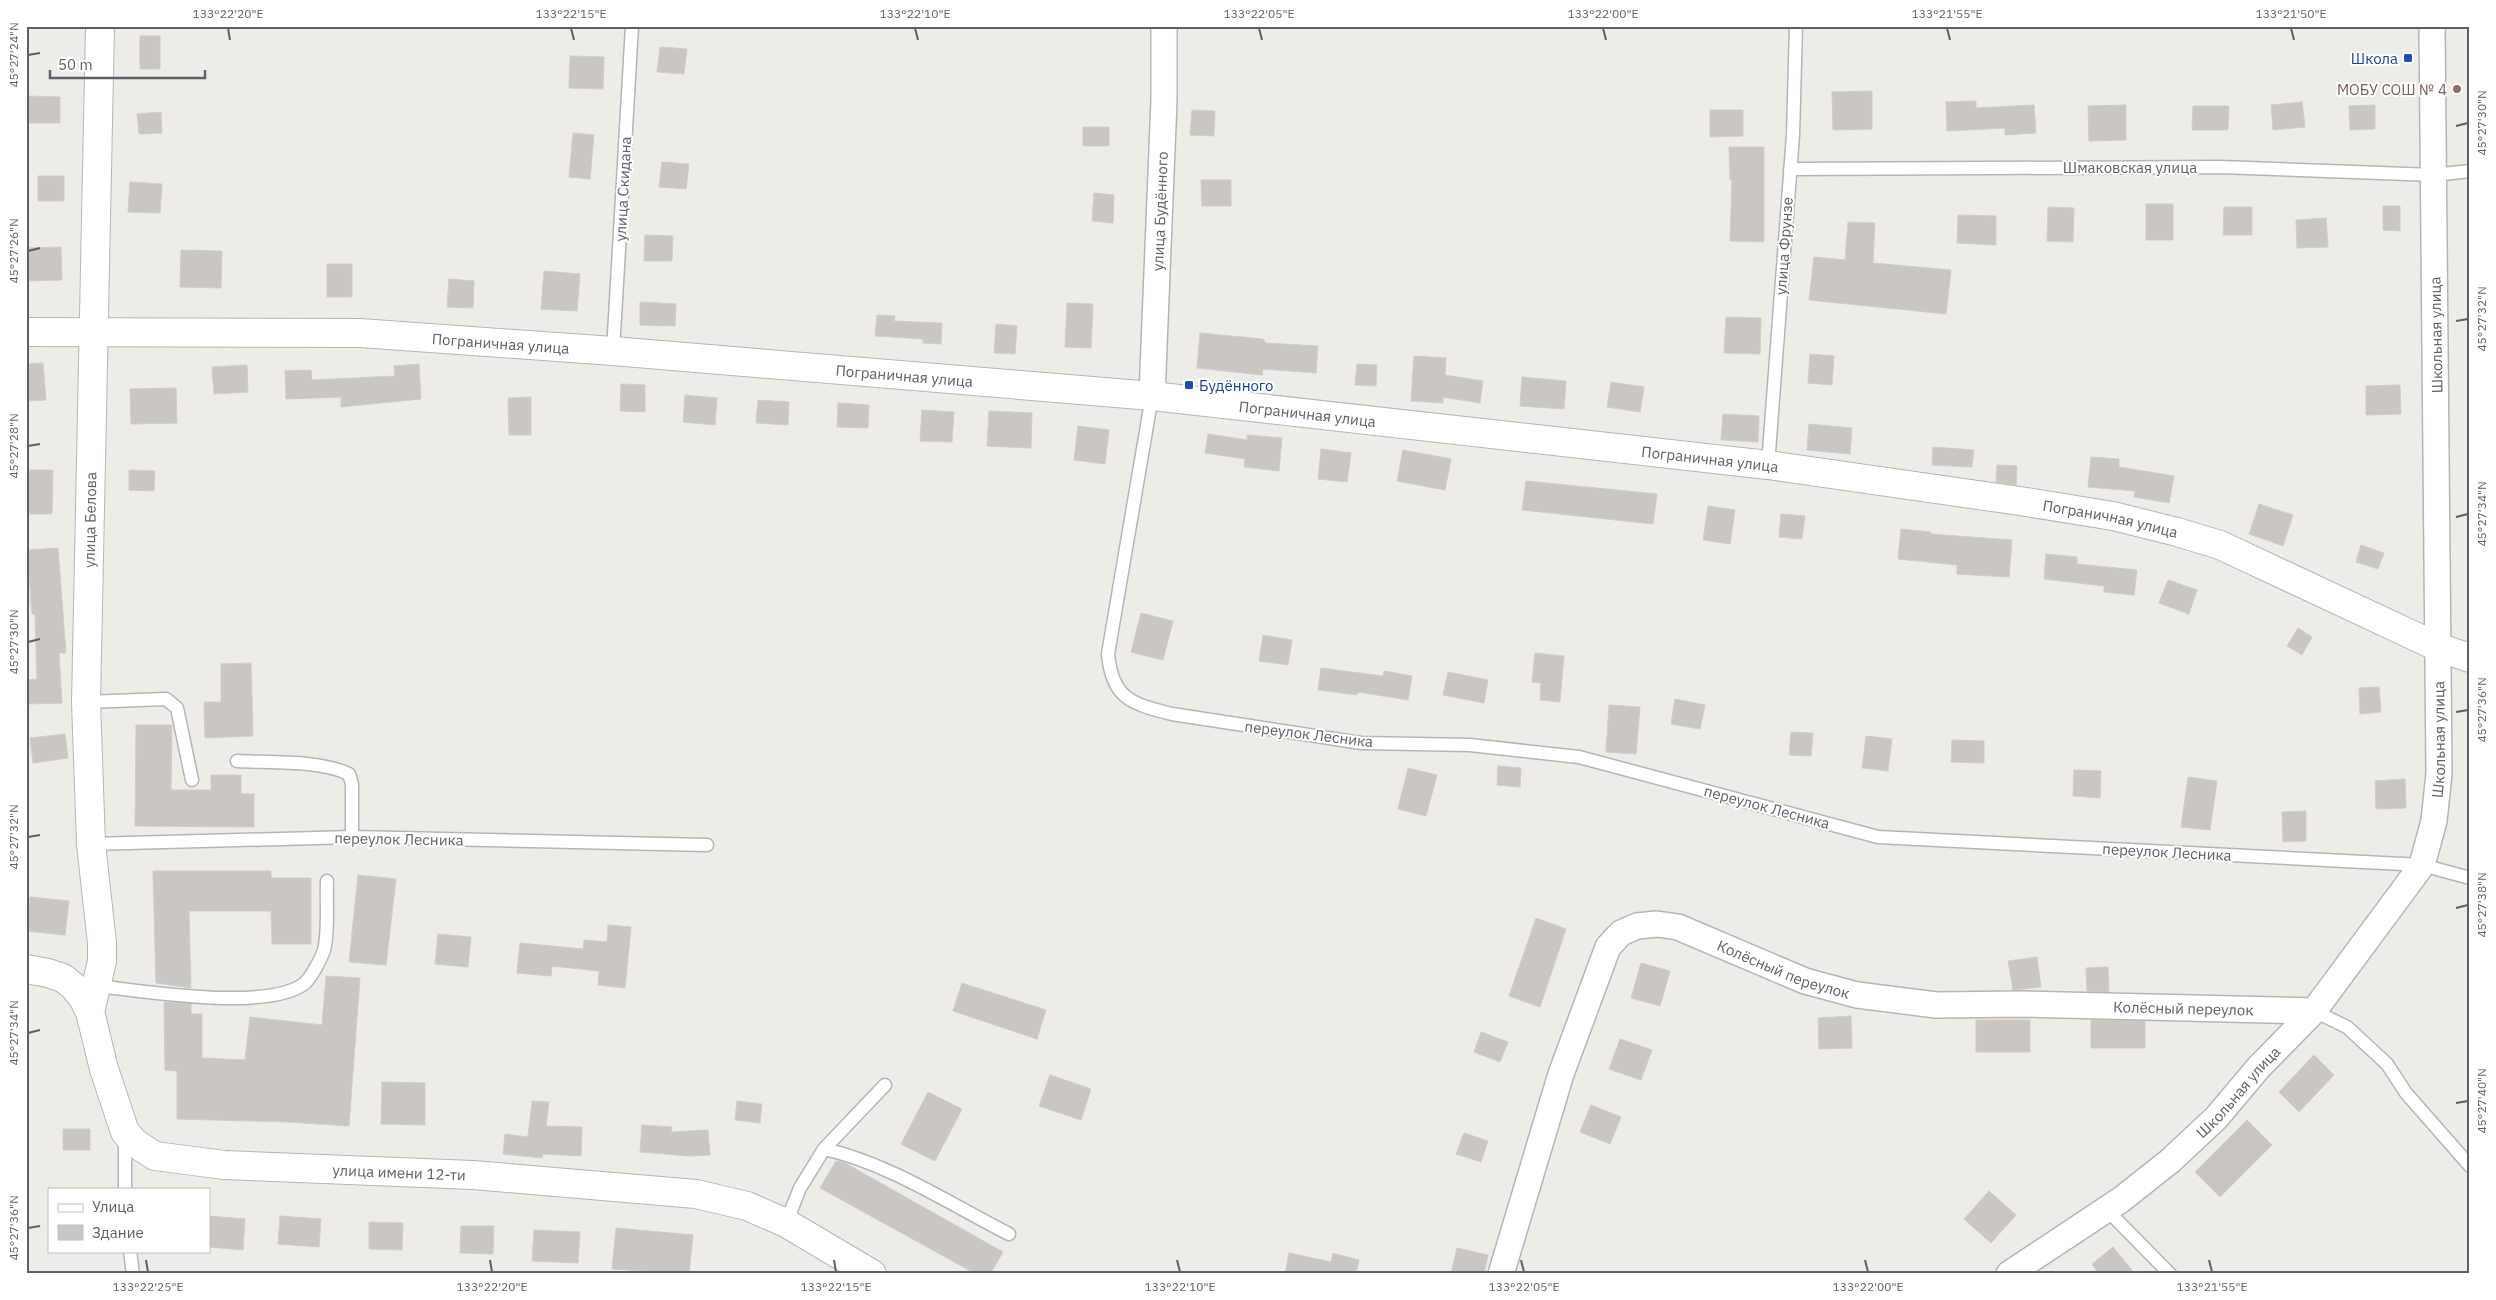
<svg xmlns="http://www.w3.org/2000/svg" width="2496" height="1300" font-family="'IBM Plex Sans',sans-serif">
  <rect width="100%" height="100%" fill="#eeece6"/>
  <path fill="#cac7c2" stroke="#d2cdc4" d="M140 36H160V69H140Z
    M660 47 687 49 684 74 657 72Z
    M570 56 604 57 603 89 569 88Z
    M1872 91V129L1833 130 1832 92Z
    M26 96 60 97V123H26Z
    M1976 101V108L2034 105 2036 133 2005 135V128L1947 131 1946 102Z
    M2302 102 2305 127 2273 130 2271 105Z
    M2126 105V140L2089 141 2088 106Z
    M2375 105V129L2350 130 2349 106Z
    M2193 106H2229L2228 130H2192Z
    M1192 110 1215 111 1214 136 1190 135Z
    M1710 110H1743V136L1710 137Z
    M161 112 162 133 139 134 137 114Z
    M1083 127H1109V146H1083Z
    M573 133 594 135 590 179 569 177Z
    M1729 147H1764V242L1730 241 1732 180H1730Z
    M662 162 689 164 686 189 659 187Z
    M38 176H64V201H38Z
    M1201 180H1231V206H1202Z
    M130 182 162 184 160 213 128 212Z
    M1094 193 1114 195 1113 223 1092 221Z
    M2146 204H2173V240H2146Z
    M2383 206H2400V231L2383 230Z
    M2048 207 2074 208 2073 242 2047 241Z
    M2224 207H2252V235H2223Z
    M1958 215 1996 216V245L1957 243Z
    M2326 218 2328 247 2297 248 2296 220Z
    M1848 222 1875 223 1873 263 1951 270 1946 314 1809 300 1814 257 1845 260Z
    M645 235 673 236 672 261H644Z
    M61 247 62 280 26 281V248Z
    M181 250 222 251 221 288 180 287Z
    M327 264H352V297H327Z
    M544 271 580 274 577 311 541 309Z
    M449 279 474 281 473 308 447 307Z
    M640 302 676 304 675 326 640 325Z
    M1067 303 1093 304 1091 348 1065 347Z
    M877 315 895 316 894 321 942 323 941 344 923 343V339L875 336Z
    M1726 317 1761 318 1760 354 1724 353Z
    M996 324 1017 326 1015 354 994 353Z
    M1200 333 1263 339 1266 343 1318 346 1316 373 1263 369 1262 375 1197 368Z
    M1810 354 1834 356 1832 385 1808 383Z
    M1414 356 1446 358 1445 375 1483 381 1480 403 1443 397V403L1411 401Z
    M43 363 46 400 26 401V364Z
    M419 364 421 399 341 407V397L286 399 285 371 311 370 312 380 395 376 394 366Z
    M1357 364 1377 365 1376 386 1355 385Z
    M247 365 248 392 214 394 212 367Z
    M1522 377 1566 381 1564 409 1520 406Z
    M1611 382 1644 387 1640 412 1607 407Z
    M621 384 645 385V412L620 411Z
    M2400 385 2401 414 2366 415V386Z
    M176 388 177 423 131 424 130 389Z
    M685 395 717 398 715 425 683 422Z
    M531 397V435H509L508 398Z
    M758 400 789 402 788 425 756 423Z
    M838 403 869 405 868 428 837 427Z
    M922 410 954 412 952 442 920 441Z
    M989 411 1032 413 1031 448 987 446Z
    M1723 414 1759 416 1758 442 1721 440Z
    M1809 424 1852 428 1850 454 1807 450Z
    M1078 426 1109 430 1105 464 1074 460Z
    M1208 434 1247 440V435L1282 438 1279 471 1244 467 1245 459 1205 453Z
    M1933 447 1974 450 1972 467 1932 465Z
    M1321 449 1351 453 1347 482 1318 479Z
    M1403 450 1451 459 1445 490 1397 481Z
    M2091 457 2119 459V467L2174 476 2169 503 2134 497 2135 491 2088 487Z
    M1997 465 2017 466 2016 485 1996 482Z
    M26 470H53L52 514H26Z
    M129 470 155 471 154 491 129 490Z
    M1526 481 1657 494 1653 524 1522 510Z
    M2259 504 2293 515 2283 546 2249 534Z
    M1708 506 1735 510 1730 544 1703 540Z
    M1781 514 1805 516 1802 539 1779 537Z
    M1901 529 1931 532 1930 534 2012 540 2009 577 1957 574V565L1898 559Z
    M2361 545 2384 553 2378 569 2356 562Z
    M58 548 66 653H59L62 703 26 704V680L37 679 35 614H32L27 550Z
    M2046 554 2077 557V564L2137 570 2134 595 2104 592V586L2044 579Z
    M2168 580 2197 590 2189 614 2159 603Z
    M1141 613 1173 621 1163 660 1131 652Z
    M2298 628 2312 637 2302 655 2287 646Z
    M1263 635 1292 640 1288 665 1259 661Z
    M1535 653 1564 656 1560 702 1540 700 1541 683 1532 682Z
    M251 663 253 736 205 738 204 702H221V664Z
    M1321 668 1383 676 1384 671 1412 676 1408 700 1358 692 1357 695 1318 690Z
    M1448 672 1488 680 1484 703 1443 695Z
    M2379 687 2381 712 2360 714 2359 688Z
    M1675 699 1705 705 1700 729 1671 724Z
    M1609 705 1640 707 1636 754 1606 752Z
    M136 725H172L171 790H211V775H241V794H254V827L135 826Z
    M1791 732 1813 733 1811 756 1789 755Z
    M65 734 68 758 33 763 30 738Z
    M1866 736 1892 739 1888 771 1862 768Z
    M1952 740 1984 741V763L1951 762Z
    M1498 766 1521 768 1520 787 1497 785Z
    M1408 768 1437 775 1426 816 1398 809Z
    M2074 770 2101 771 2100 798 2073 796Z
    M2188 777 2217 781 2210 830 2181 827Z
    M2405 779 2406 808 2376 809 2375 781Z
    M2306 811V841L2283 842 2282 812Z
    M153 871H271V878H311V944H272L271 911H189L191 988 156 983Z
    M358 875 396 879 386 965 349 962Z
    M30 897 69 901 65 935 26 931Z
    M1536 918 1566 929 1540 1007 1509 996Z
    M608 925 631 927 625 988 598 985 599 971 552 966 551 976 517 973 520 943 583 949 584 940 607 942Z
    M438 934 471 937 468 967 435 964Z
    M2037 957 2041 987 2013 990 2008 961Z
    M1641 963 1670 971 1660 1006 1631 998Z
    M2108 967 2109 992 2087 991 2086 968Z
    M326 976 360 978 349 1126 288 1122 177 1119V1071L165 1070 164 1002 191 1004V1014H202V1058L245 1060 250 1017 322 1025Z
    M962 983 1046 1010 1037 1039 953 1011Z
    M1851 1016 1852 1048 1819 1049 1818 1018Z
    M1976 1020H2030V1052H1976Z
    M2091 1020 2145 1021V1048H2091Z
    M1481 1032 1508 1042 1500 1062 1474 1052Z
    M1620 1039 1652 1050 1641 1080 1609 1069Z
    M2314 1055 2334 1075 2299 1112 2279 1092Z
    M1050 1075 1091 1089 1081 1120 1039 1106Z
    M382 1082 425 1083V1125L381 1124Z
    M928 1092 962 1109 935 1161 901 1144Z
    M532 1101 549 1102 546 1126 582 1127 581 1156 543 1154 542 1158 503 1154 505 1134 528 1137Z
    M737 1101 762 1104 760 1123 735 1120Z
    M1591 1105 1621 1117 1610 1144 1580 1132Z
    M2247 1120 2272 1145 2220 1197 2195 1172Z
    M642 1125 672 1127 671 1132 708 1130 710 1155 689 1156 640 1152Z
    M63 1129H90V1150H63Z
    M1464 1133 1488 1141 1481 1162 1456 1154Z
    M836 1161 845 1163 1003 1252 990 1274H976L820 1188Z
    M1989 1191 2016 1215 1991 1243 1964 1219Z
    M209 1216 245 1219 243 1250 209 1247Z
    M280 1216 321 1219 319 1247 278 1244Z
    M369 1222 403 1223 402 1250 369 1249Z
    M461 1226H494L493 1254 460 1253Z
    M616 1228 693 1235 689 1274 612 1269Z
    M534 1230 580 1232 578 1263 532 1261Z
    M2113 1247 2135 1274H2099L2092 1264Z
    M1457 1248 1488 1255 1484 1274H1451Z
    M1289 1253 1331 1262 1333 1253 1359 1260 1356 1274H1285Z"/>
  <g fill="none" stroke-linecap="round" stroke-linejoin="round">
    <g stroke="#b3b6b9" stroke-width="15">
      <path id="service" d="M1790 169 2221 167 2434 175 2470 171
        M613 351 632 26
        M1152 396 1108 654C1112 699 1132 704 1172 714L1361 743 1470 745 1579 757 1878 837 2422 865 2470 878
        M1768 465 1793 135 1796 26
        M86 702 166 699 177 708 192 780
        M237 761C271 763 319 760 349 774L352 784V837
        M91 844 352 837 707 845
        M98 986C143 991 269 1012 305 983 312 976 321 959 324 950 329 931 326 901 327 881
        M2314 1011 2347 1027 2387 1064 2406 1093 2470 1166
        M125 1136V1189
        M824 1149C888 1163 950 1204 1009 1234
        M2106 1209 2170 1274
        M786 1223 800 1188 824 1149 885 1085
        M130 1251 133 1274"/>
    </g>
    <g stroke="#b3b6b9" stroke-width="28">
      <g id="minor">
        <path id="s1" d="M1152 396 1164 100V26"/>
        <path id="s2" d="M1501 1274 1561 1074 1608 947 1621 933 1637 926 1657 924 1678 927 1805 981 1857 995 1936 1005 2023 1004 2314 1011"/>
        <path id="s3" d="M2009 1274 2122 1199 2170 1161 2216 1118 2259 1067 2314 1011 2422 865 2434 821 2439 773 2432 26"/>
      </g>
    </g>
    <g stroke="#b3b6b9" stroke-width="30">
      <g id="tertiary">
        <path d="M100 26 86 702 91 844 102 943V961"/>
        <path id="s4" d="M26 332 360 333 613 351 1152 396 1768 465 2020 501 2113 516 2177 532 2220 545 2440 648 2470 658"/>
      </g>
    </g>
    <g stroke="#b2b5b9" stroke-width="30">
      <g id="secondary">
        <path id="s5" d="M26 969 48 973 63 978 74 987 83 998 90 1012 104 1069 125 1132 135 1143 155 1156 224 1165 473 1175 696 1194 747 1206 786 1223 872 1274"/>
        <path d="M90 1012 102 961"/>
      </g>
    </g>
    <use href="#service" stroke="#fff" stroke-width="12"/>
    <use href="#minor" stroke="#fff" stroke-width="25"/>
    <use href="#tertiary" stroke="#fff" stroke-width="28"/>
    <use href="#secondary" stroke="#fff" stroke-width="28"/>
  </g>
  <path fill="none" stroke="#5d6165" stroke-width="2" d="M228 28 230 40M571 28 574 40M915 28 918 40M1259 28 1262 40M1603 28 1606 40M1947 28 1950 40M2291 28 2294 40M28 55 40 53M2456 126 2468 123M28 251 40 248M2456 321 2468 319M28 446 40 444M2456 517 2468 514M28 642 40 639M2456 712 2468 710M28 837 40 835M2456 908 2468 905M28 1033 40 1030M2456 1103 2468 1101M28 1228 40 1226M146 1260 148 1272M490 1260 492 1272M834 1260 836 1272M1177 1260 1180 1272M1521 1260 1524 1272M1865 1260 1868 1272M2209 1260 2212 1272"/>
  <g fill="#1a4fb4" stroke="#fff" stroke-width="2">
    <rect x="2403" y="53" width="10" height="10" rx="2.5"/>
    <rect x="1184" y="380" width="10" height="10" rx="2.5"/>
  </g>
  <circle fill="#8d6e63" stroke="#fff" stroke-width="2" cx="2457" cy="89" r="5"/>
  <g text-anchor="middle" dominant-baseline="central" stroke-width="4" stroke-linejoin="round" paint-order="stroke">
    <g font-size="15" fill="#164399" stroke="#fff" text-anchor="end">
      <text x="2398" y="58">Школа</text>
      <text x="1199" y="385" text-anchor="start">Будённого</text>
    </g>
    <g font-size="15" fill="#785e54" stroke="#fff" text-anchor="end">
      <text x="2447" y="89">МОБУ СОШ № 4</text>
    </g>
    <g font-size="15" fill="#5d6165" stroke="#fff">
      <text x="2130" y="167">Шмаковская улица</text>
      <text transform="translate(623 189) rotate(-87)">улица Скидана</text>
      <text stroke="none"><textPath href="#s1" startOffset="185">улица Будённого</textPath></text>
      <text transform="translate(1784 246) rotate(-86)">улица Фрунзе</text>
      <text transform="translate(2436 335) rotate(-91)">Школьная улица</text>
      <text stroke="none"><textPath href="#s4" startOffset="475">Пограничная улица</textPath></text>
      <text stroke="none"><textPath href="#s4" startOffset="880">Пограничная улица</textPath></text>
      <text stroke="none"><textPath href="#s4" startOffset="1285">Пограничная улица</textPath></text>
      <text stroke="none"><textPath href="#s4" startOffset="1690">Пограничная улица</textPath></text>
      <text stroke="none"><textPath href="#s4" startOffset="2095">Пограничная улица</textPath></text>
      <text transform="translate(90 520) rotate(-89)">улица Белова</text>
      <text transform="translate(1309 734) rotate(7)">переулок Лесника</text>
      <text stroke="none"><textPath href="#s3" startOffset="714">Школьная улица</textPath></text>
      <text transform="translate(1767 807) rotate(15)">переулок Лесника</text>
      <text transform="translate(399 839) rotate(1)">переулок Лесника</text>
      <text transform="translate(2167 852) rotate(3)">переулок Лесника</text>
      <text stroke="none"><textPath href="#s2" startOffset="536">Колёсный переулок</textPath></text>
      <text stroke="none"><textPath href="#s2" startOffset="941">Колёсный переулок</textPath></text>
      <text stroke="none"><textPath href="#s3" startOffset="294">Школьная улица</textPath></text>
      <text stroke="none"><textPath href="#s5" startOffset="491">улица имени 12-ти</textPath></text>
    </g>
  </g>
  <rect width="2496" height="1300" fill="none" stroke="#ffffff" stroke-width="55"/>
  <rect x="48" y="1188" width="162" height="65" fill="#ffffff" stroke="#bec0c1"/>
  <rect x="58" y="1204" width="25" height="8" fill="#ffffff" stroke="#bec0c1"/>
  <text x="92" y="1212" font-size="15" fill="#5d6165">Улица</text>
  <rect x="58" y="1225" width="25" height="15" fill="#cac7c2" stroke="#bec0c1"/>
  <text x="92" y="1238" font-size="15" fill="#5d6165">Здание</text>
  <path d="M50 70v8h155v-8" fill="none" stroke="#5d6165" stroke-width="2.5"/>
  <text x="58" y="70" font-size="15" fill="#5d6165" stroke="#ffffff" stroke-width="4" paint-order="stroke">50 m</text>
  <rect x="28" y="28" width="2440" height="1244" fill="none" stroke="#5d6165" stroke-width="2"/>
  <g font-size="12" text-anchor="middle" fill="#5d6165">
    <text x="228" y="18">133°22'20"E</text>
    <text x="571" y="18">133°22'15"E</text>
    <text x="915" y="18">133°22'10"E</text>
    <text x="1259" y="18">133°22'05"E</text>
    <text x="1603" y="18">133°22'00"E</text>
    <text x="1947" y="18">133°21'55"E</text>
    <text x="2291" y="18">133°21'50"E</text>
    <text transform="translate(14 55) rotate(-90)" y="4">45°27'24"N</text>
    <text transform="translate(2482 123) rotate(-90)" y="4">45°27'30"N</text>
    <text transform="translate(14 251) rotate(-90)" y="4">45°27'26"N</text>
    <text transform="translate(2482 319) rotate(-90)" y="4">45°27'32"N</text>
    <text transform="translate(14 446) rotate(-90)" y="4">45°27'28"N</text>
    <text transform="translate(2482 514) rotate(-90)" y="4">45°27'34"N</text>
    <text transform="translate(14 642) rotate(-90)" y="4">45°27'30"N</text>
    <text transform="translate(2482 710) rotate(-90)" y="4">45°27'36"N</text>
    <text transform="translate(14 837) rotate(-90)" y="4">45°27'32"N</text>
    <text transform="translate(2482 905) rotate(-90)" y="4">45°27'38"N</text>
    <text transform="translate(14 1033) rotate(-90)" y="4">45°27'34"N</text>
    <text transform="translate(2482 1101) rotate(-90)" y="4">45°27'40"N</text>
    <text transform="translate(14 1228) rotate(-90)" y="4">45°27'36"N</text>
    <text x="148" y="1291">133°22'25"E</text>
    <text x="492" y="1291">133°22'20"E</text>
    <text x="836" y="1291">133°22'15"E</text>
    <text x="1180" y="1291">133°22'10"E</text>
    <text x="1524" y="1291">133°22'05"E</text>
    <text x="1868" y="1291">133°22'00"E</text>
    <text x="2212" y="1291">133°21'55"E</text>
  </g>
</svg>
